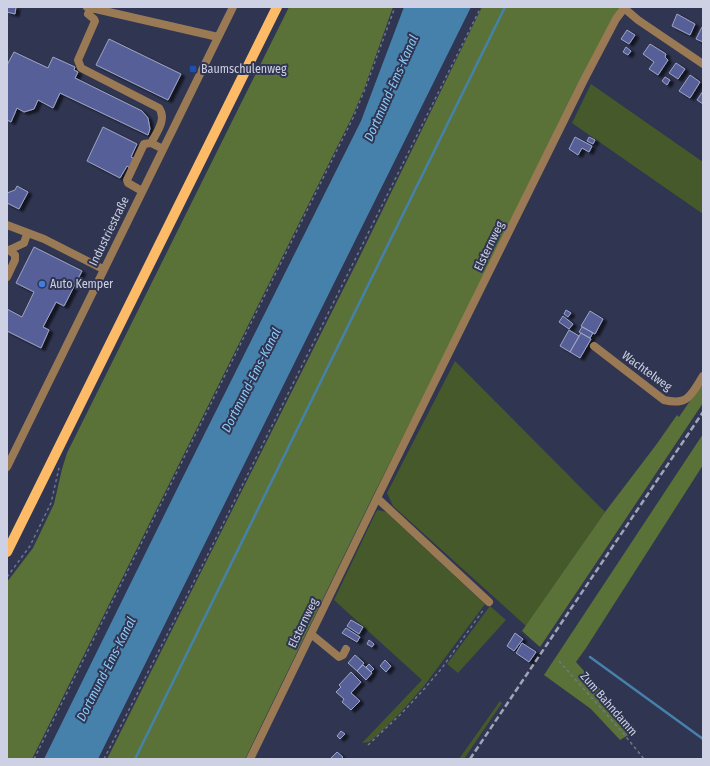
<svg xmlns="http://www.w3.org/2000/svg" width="710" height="766" font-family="'Fira Sans Condensed',sans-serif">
  <defs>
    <filter id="shadow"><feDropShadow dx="4" dy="2.5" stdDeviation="1" flood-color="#0009"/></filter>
  </defs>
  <rect width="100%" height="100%" fill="#303551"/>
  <path fill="#46592a" d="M591 84 703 162V214L572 123Z
    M455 361 605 512 526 626 393 506 387 493Z
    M378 510 386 512 485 604 424 686 401 712 381 732 369 742 362 743 422 680 334 600 376 512Z
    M490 606 506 620 458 673 447 664Z
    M500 701 502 703 464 759H459Z"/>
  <path fill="#5a7237" d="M289 7H393L364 89 352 117 32 759H7V582L33 548 54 504 62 469 67 453Z
    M482 7H620L373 496 245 759H107L360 256Z
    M703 382V403L540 647 522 631 605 512 656 445 677 415 679 417Z
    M703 434V465L586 648 576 662 637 730 620 740 591 709 544 675Z"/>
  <path fill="#4681ab" d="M404 7H471L98 759H44L184 475 361 121Z"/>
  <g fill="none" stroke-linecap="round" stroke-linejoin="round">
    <path stroke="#4681ab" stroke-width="2.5" d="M590 657 703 739
      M135 759 505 7"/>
  </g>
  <path fill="#565f97" stroke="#9da5c6" filter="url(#shadow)" d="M7 7H16L15 14 7 12Z
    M677 14 695 24 690 35 672 26Z
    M702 27 703 28V42L696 39Z
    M627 30 635 35 629 44 621 39Z
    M109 39 181 74 168 100 96 65Z
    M650 44 666 54 665 57 668 60 658 75 649 69 654 62 643 54Z
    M626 47 631 51 628 55 623 52Z
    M14 52 48 68 53 57 75 67 74 70 78 72 75 78 142 111 148 118 150 129 148 135 60 93 53 108 38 100 34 109 24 112 17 108 11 122 7 120V65Z
    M676 63 685 69 678 79 669 73Z
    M690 75 700 82 690 98 679 91Z
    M665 77 670 80 667 85 662 81Z
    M703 91V104L697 100Z
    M103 127 137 144 131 157 135 159 130 168 127 166 120 178 87 161Z
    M575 137 592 146 589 152 582 148 578 155 569 149Z
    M589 137 595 140 593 144 587 141Z
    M17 186 28 192 19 209 7 203V193L15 190Z
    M34 247 82 271 64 306 56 302 43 327 49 330 41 348 7 331V309L22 317 34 292 16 283Z
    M566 310 571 313 568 317 564 314Z
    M590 311 603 319 595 334 581 326Z
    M563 316 573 324 569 329 559 322Z
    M582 327 593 333 590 338 579 332Z
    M569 330 579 336 570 352 560 346Z
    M581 333 591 339 580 358 570 352Z
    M351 620 363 627 359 634 347 626Z
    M346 628 360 637 357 642 342 633Z
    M515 633 523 639 514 651 507 646Z
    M369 640 374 644 372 647 367 644Z
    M522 643 536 652 529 662 516 653Z
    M355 655 364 663 357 671 348 663Z
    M385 660 391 666 386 672 380 666Z
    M369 664 374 669 371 672 366 667Z
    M363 665 372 673 366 680 357 671Z
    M351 672 361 682 351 693 360 701 351 710 342 702 344 699 336 692 341 687 339 685Z
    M341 731 345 734 340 739 337 736Z
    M337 752 343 757 341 759H330Z"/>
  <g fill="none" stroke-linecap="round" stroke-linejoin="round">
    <path stroke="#71768d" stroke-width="1.5" stroke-dasharray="3 3" stroke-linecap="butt" d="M7 577 30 546 51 503 59 468
      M559 661 623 733 644 759
      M368 745 402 713 425 688 442 668 484 609
      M34 759 353 118 365 89 395 7
      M104 759 207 556 481 7"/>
    <path stroke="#9a7a54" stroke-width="8" d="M87 7 218 37
      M92 8 88 14 94 19 95 21 78 60 81 68 159 108C167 119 157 132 151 143L163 149
      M624 8 638 20 703 64
      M142 191 128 183 127 180 144 144 151 143
      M7 225 44 239 103 269
      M7 251 24 243 27 234
      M7 277 15 260V255L9 250
      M594 346 664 400C688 406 691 395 703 376
      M7 467 233 7
      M377 498 489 602
      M311 634 339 657 343 655 346 649
      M250 759 377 498 584 80 616 19 625 7"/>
    <path stroke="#fdbb67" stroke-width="10" d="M7 552 277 7"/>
    <path stroke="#a0a4b9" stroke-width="2.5" stroke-dasharray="6 3" stroke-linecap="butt" d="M470 759 703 412"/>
  </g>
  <rect fill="#1a4fb4" stroke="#303551" stroke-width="1.5" x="189" y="65" width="8" height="8" rx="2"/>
  <circle fill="#3f7fe0" stroke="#303551" stroke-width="1.5" cx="42" cy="284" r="4"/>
  <g text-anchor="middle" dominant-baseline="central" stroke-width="4" stroke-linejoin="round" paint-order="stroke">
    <g font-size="12" fill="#cdd1e3" stroke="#303551" text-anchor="start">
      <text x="201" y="69">Baumschulenweg</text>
      <text x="50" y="284">Auto Kemper</text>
    </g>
    <g font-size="12" fill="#cdd1e3" stroke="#303551">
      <text transform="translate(109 231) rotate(-64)">Industriestraße</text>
      <text transform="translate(489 246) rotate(-64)">Elsternweg</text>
      <text transform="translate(647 371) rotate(36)">Wachtelweg</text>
      <text transform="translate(303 623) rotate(-64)">Elsternweg</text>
      <text transform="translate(609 704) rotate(49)">Zum Bahndamm</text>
    </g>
    <g font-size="13" font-style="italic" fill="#8accfc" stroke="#303551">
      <text transform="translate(391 88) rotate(-66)">Dortmund-Ems-Kanal</text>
      <text transform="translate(251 380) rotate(-63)">Dortmund-Ems-Kanal</text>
      <text transform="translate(106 669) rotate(-63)">Dortmund-Ems-Kanal</text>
    </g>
  </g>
  <rect width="710" height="766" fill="none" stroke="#cdd1e3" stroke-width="16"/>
</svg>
